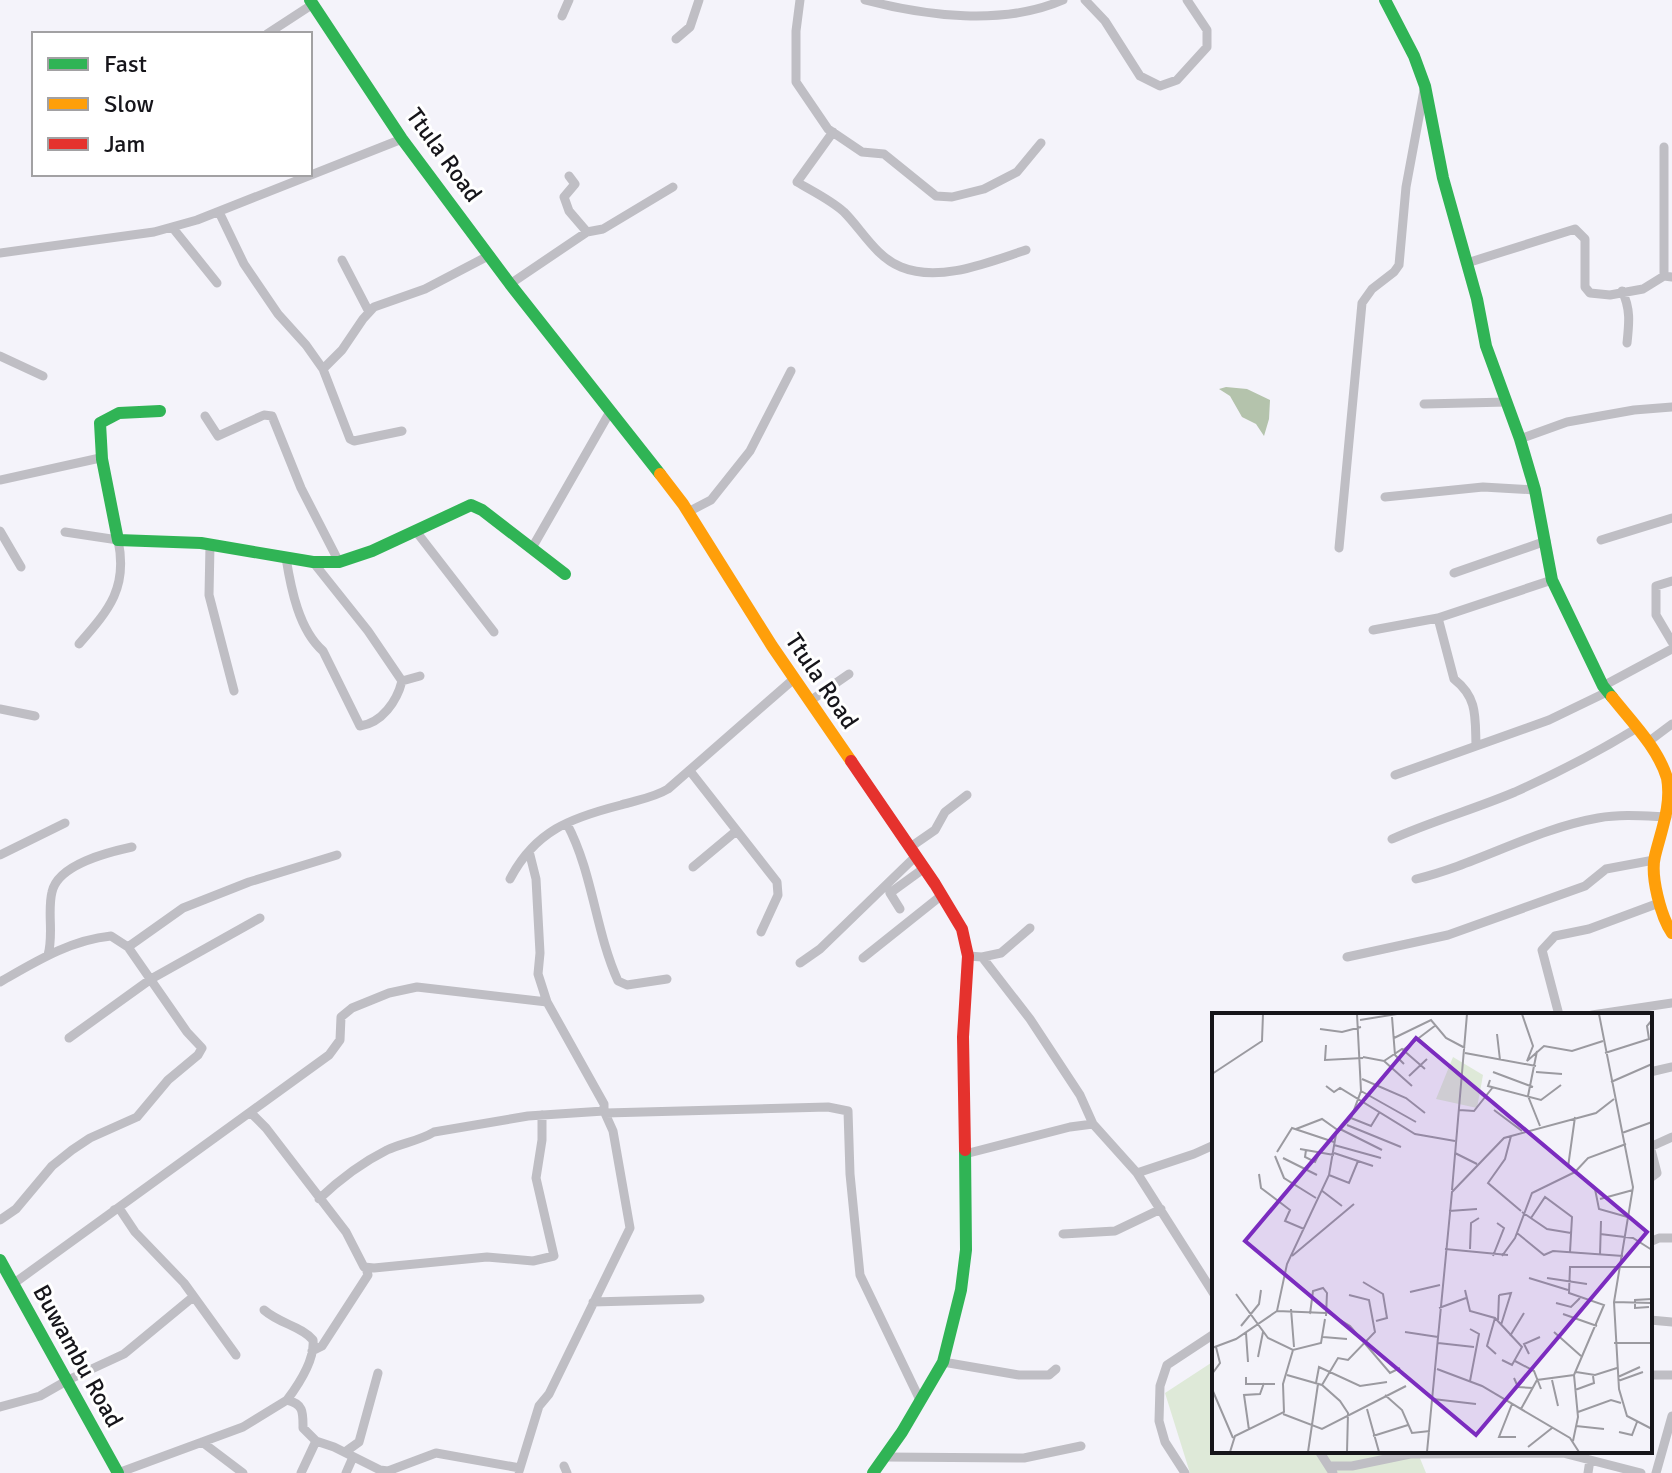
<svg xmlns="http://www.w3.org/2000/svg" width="1672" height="1473" font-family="Signika,sans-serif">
  <rect width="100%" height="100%" fill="#f4f3fa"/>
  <path fill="#dee9d8" d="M1214 1361V1451H1417L1426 1473H1190L1165 1393Z"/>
  <path fill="#b4c3ac" d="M1226 387 1247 389 1270 400 1269 419 1264 436 1256 424 1242 417 1230 396 1219 389Z"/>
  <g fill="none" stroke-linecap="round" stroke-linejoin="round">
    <path stroke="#bfbec4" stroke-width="9" d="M800 0 796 31V82L828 129 862 152 884 154 936 196 952 197 984 189 1017 172 1041 143
      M865 0C925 16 1004 26 1063 0
      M1085 0 1105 21 1140 76 1160 86 1177 80 1207 47V30L1187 0
      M562 16 569 0
      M267 34 313 4
      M676 39 690 27 699 0
      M833 132 797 182C812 191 831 200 844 212 862 230 876 257 901 267 940 283 989 262 1026 250
      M569 176 575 184 564 197 569 211 587 232
      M219 212 244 264 278 314 306 345 323 369 350 439 354 441 402 431
      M172 227 217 283
      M0 253 154 232 197 220 402 139
      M342 260 369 312
      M1467 263 1575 229 1585 239V287L1590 293 1610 295 1643 289 1664 276 1672 277
      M1664 276V147
      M510 284 587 232 603 229 673 187
      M1622 291C1631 309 1629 324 1627 343
      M0 356 43 376
      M323 369 342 350 363 319 374 307 425 289 490 255
      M1424 404 1507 402
      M205 416 218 436 264 415 272 416 301 488 339 562
      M1520 439 1567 422 1634 410 1672 407
      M0 480 100 458
      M1385 497 1483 487 1535 490
      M688 512 711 500 750 451 791 371
      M415 530 494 632
      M0 531 21 567
      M65 532 118 540C128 587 110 609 79 644
      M1601 540 1672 518
      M210 545 209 595 234 691
      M532 548 611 410
      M1339 548 1362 303 1372 289 1394 272 1399 265 1406 187 1424 90
      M286 558C291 589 299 630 323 651L360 726C382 723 397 701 402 681
      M313 562 368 631 402 681 420 676
      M1454 573 1546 541
      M1672 581 1656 586V615L1672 642
      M1373 630 1438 618
      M1603 686 1672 649
      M810 701 849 674
      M0 709 35 716
      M1648 742 1672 724
      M1476 745C1475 717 1478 698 1454 679L1438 618 1552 580
      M690 771 777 882 778 895 761 932
      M1395 775 1549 720 1607 692
      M567 824C593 873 595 930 618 981L627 985 667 979
      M1392 839C1432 821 1475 809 1515 792 1557 773 1598 752 1637 728
      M909 848 935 830 945 812 967 795
      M0 855 65 823
      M693 867 735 832
      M510 879C535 831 570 818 621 805 637 800 653 798 668 789L795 678
      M1416 879C1478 864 1535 829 1598 818 1621 814 1644 816 1667 817
      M900 909 890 893 923 869
      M128 947 183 908 249 882 337 855
      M48 955C54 934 47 912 52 892 58 864 109 852 132 847
      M968 956 982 957 1030 1019 1080 1095 1093 1124 1137 1173 1214 1294
      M982 957 1001 953 1030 928
      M1347 957 1448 935 1585 886 1606 869 1654 860
      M863 958 942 895
      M800 963 820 949 915 857
      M0 982C35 962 70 940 111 936L128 947 187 1032 202 1048 198 1055 168 1080 137 1117 90 1138 72 1150 52 1166 16 1209 0 1220
      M1559 1015 1542 950 1555 936 1589 929 1659 903
      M1592 1015 1672 1003
      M69 1038 151 979 260 918
      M1650 1072 1672 1067
      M251 1113 266 1128 346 1232 364 1267 374 1268 487 1257 533 1261 554 1256 536 1178 542 1140V1115
      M606 1113 828 1107 848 1111 850 1174 860 1275 920 1400
      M1650 1147 1672 1137
      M965 1154 1070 1127 1093 1124
      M1137 1173 1194 1154 1214 1145
      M1650 1178 1657 1173 1650 1146
      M319 1199C339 1180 363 1162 387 1150 402 1143 419 1141 434 1132L528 1116 604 1111
      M114 1210 119 1208 135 1232 184 1283 236 1355
      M1063 1234 1115 1231 1161 1209
      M1650 1242 1659 1238H1672
      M13 1284 329 1055 340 1040 341 1017 352 1008 389 993 417 987 547 1002
      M593 1302 700 1299
      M264 1310C280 1324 301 1326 313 1340 315 1360 299 1384 287 1400
      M1650 1320 1672 1322
      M312 1351 322 1346 368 1275 366 1268
      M943 1362 1019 1375H1049L1056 1369
      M1650 1375H1672
      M0 1407 40 1396 68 1380 124 1354 193 1297
      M202 1442 243 1473
      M1319 1451 1333 1473
      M345 1452 359 1442 378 1373
      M885 1457 1024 1458 1081 1446
      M564 1466 567 1473
      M1329 1466H1352L1410 1454 1563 1453 1641 1473
      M520 1468 539 1406 549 1394 630 1228 613 1131 604 1111V1104L547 1002 538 974 540 953 536 879 529 851
      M118 1473 243 1427 287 1400C304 1404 303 1413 303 1428L316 1441 334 1447 380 1470 388 1471 436 1453 520 1468 519 1471
      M301 1473 316 1441
      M346 1473 353 1457
      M1185 1473 1165 1442 1159 1421 1160 1386 1167 1365 1214 1334
      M1588 1473 1590 1460
      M1656 1473 1672 1416"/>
    <path stroke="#30b455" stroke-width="12" d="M310 0 402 139 510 284 660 474
      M1385 0 1414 56 1425 86 1443 178 1477 299 1486 346 1520 439 1535 490 1552 580 1603 686 1612 697
      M160 411 119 413 100 423 102 459 118 540 201 543 313 562H339L372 551 471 505 482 510 565 574
      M0 1260 118 1473
      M873 1473 902 1432 943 1362 961 1290 966 1250 965 1150"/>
    <path stroke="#ff9f0a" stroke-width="12" d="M660 474 683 504 772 646 851 761
      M1612 697C1631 721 1658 748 1667 778 1672 805 1661 831 1655 856 1650 876 1661 917 1672 933"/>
    <path stroke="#e5322d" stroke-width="12" d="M851 761 935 884 962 929 968 956 963 1037 965 1150"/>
  </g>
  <g text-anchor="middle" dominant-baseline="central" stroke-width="6" stroke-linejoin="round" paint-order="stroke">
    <g font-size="24" fill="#16151a" stroke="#fff">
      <text transform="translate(444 155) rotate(54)">Ttula Road</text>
      <text transform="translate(822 681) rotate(56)">Ttula Road</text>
      <text transform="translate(78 1356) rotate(61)">Buwambu Road</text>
    </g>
  </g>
  <g transform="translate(1212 1013)">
    <rect width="440" height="440" fill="#f4f3fa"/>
    <path d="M241 44 271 62 265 95 224 86Z" fill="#dee9d8"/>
    <path fill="none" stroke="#9b9aa0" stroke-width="2" d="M310 1 321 33 315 48 332 33 360 38 391 28M387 1 421 174 402 289 407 376 415 403 440 416M180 4 183 42 192 51M148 7 185 1M108 16 130 19 149 14M285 21 288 47M182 25 219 7 234 25 253 35M207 26 250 65M114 32 113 47 151 45M191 37 224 12M325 38 316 83 328 113M253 40 324 53M393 40 437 26 435 13 440 7M151 44 172 48 190 36 213 56M172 48 200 73M281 59 321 74M324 59 350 61M0 61 50 28 51 1M197 63 215 46M150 66 194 85 213 100M278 67 276 73 329 87 349 72M399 69 440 51M114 73 122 79 128 75 203 121 243 128M149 78 204 109M247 97 262 98 281 74M282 97 310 118M139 105 159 113 167 100M135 112 189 134M84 116 110 106 127 118M128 116 170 137M410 120 440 109M299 123 293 146 276 170 309 198M414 131 376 145 363 159 383 176 387 196 419 205M122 132 169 145M88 136 122 142M94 137 93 144 103 149 108 139M65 139 80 115 122 129M122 140 161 153M243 140 265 151M63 143 72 165 104 185M71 145 105 162M356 154 363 104M47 161 49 175 78 197 73 208 92 216M117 162 137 170 146 148M109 177 130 193M240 177 255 1M388 186 421 177M237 198 265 196M310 199 335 216 359 220M319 205 333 184 360 204 358 239M305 220 332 242 341 238 411 243M388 221 421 225 440 237M233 236 296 242M258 236 259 210 267 205M388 242 389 208M80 243 142 191M281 243 292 215 285 210M290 243 303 225 320 180 363 159M317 265 356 277M335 265 375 271M151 269 171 281 175 305 164 308M253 277 258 298 283 305 310 334 300 352 290 347M198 279 228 272M24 281 56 325 81 337 109 330 113 306M287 282 299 280 289 312M402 289 440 290M344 290 359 294 368 285M437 294 423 295V287L440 286M227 295 254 285M79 296 82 334M65 298 114 300M115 299 138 313 178 360 188 355M98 301 101 278 111 275 115 280 114 303M351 301 385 313M283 305 275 333 284 341M286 307 287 282M29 313 47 291 49 277M258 316 267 321 258 368M193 319 226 324M342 319 369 343M34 320 36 349M298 323 312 300M111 324 135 326M226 330 262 334M402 330H440M0 335 24 326 65 298 75 251 117 162 124 121 139 105 149 78 145 1M317 341 312 331 328 324M46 344 51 319M303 348 322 358 329 376M225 356 270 373 358 425 367 439M364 359 383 362 405 355M0 361 8 350 4 334M75 362 110 372 128 388 136 400 135 439M34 364V371H63M406 364 428 354M302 365 306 374 321 375M340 367 346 393M406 368 431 359M104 370 107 354 148 373 175 369M110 372 126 345 136 347 163 319 157 287 137 282M0 376 21 425M363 377 382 370 381 363M173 382 190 397 200 420 218 418M221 386 264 391M300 391 287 424H304M155 396 167 439M309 396 325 367 362 362M366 399 399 387 409 390M71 401 110 416 194 373M364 413 392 416M37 417 32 382 48 381 52 370M407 419 420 422 425 409M161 423 196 412M361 428 366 404 362 362 392 292 357 280 358 254H440M316 434 340 415M18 439 23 423 72 399 71 371 81 337M96 439 106 371M215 439 240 179 292 125 384 100 402 86"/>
    <path fill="#7b2cbf" fill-opacity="0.15" stroke="#7b2cbf" stroke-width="4" d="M204 25 435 219 264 422 33 228Z"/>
    <rect width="440" height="440" fill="none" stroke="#16151a" stroke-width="4"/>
  </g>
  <rect x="32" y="32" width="280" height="144" fill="#ffffff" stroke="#a2a1a3" stroke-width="2"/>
  <rect x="48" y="58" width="40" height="12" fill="#30b455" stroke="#a2a1a3" stroke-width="2"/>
  <text x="104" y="72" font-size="24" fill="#16151a">Fast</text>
  <rect x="48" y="98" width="40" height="12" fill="#ff9f0a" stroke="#a2a1a3" stroke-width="2"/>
  <text x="104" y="112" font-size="24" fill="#16151a">Slow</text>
  <rect x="48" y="138" width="40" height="12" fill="#e5322d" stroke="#a2a1a3" stroke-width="2"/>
  <text x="104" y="152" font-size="24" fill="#16151a">Jam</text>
</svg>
